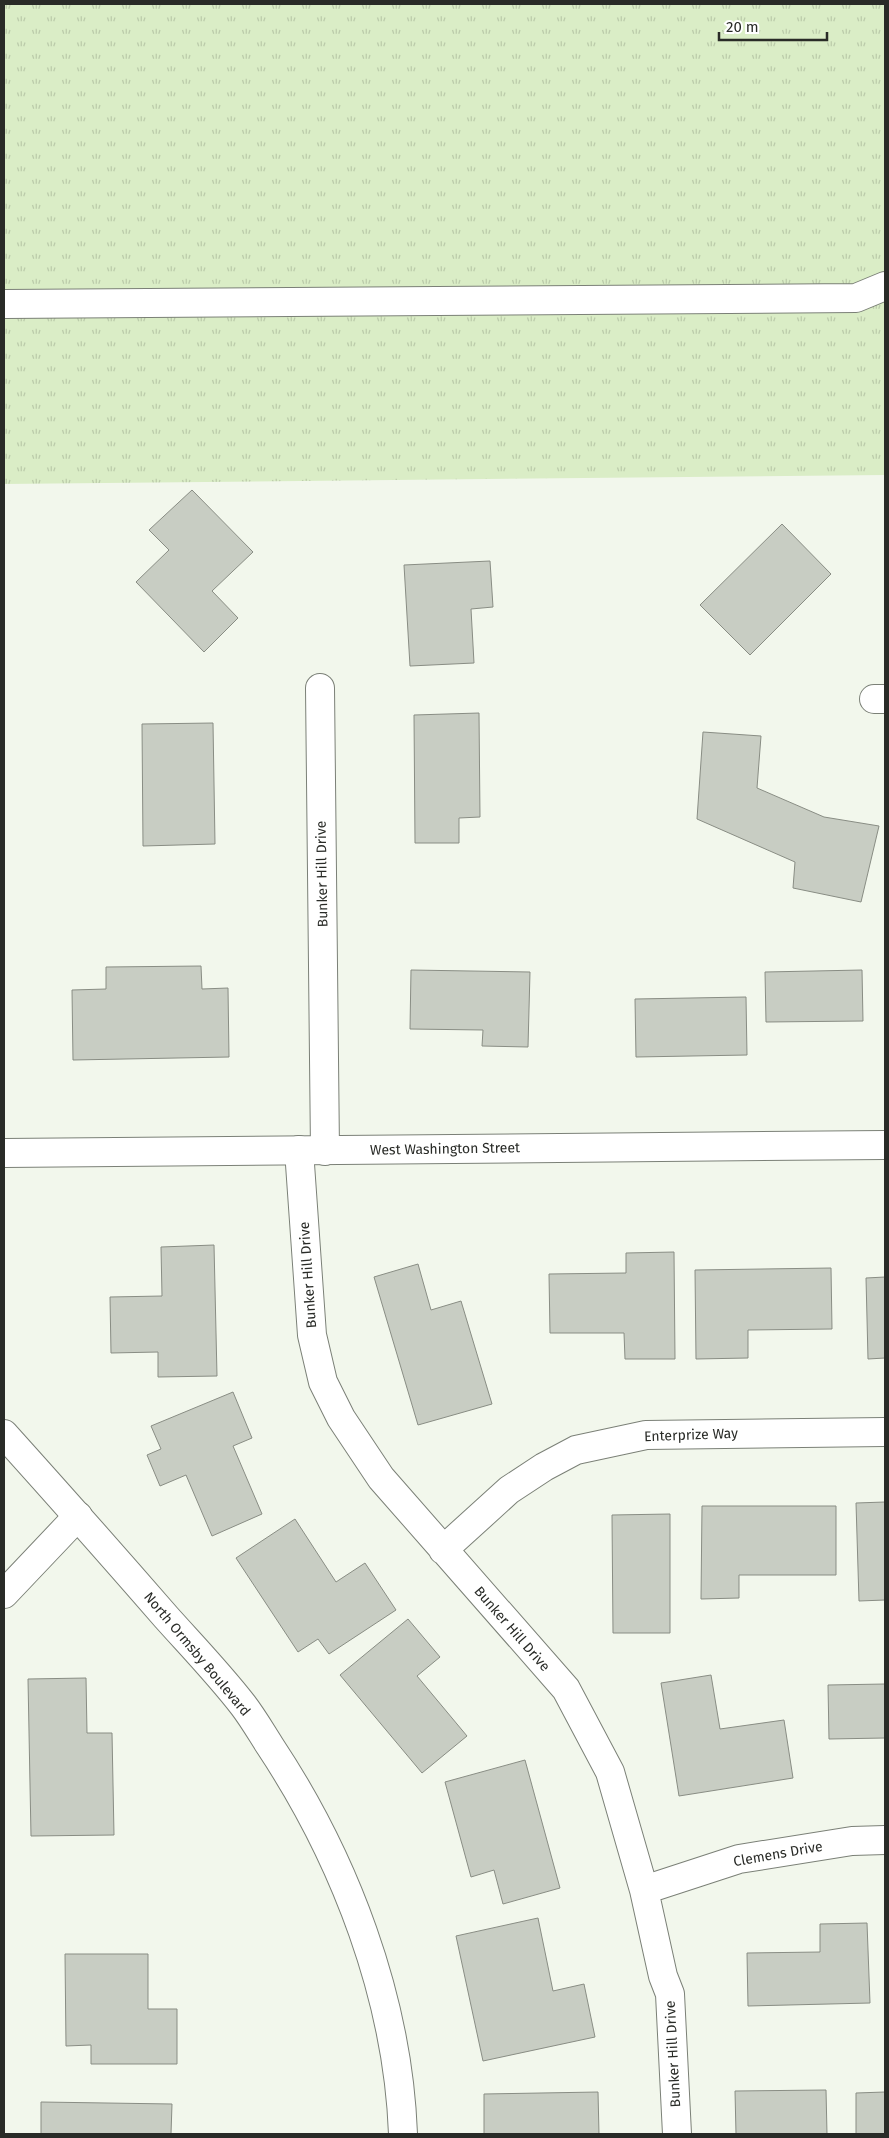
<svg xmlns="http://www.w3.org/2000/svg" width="889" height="2138" font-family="'Fira Sans',sans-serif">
  <defs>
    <pattern id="grass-tufts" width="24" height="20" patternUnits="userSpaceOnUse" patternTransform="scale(1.25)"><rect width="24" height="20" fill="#daedc6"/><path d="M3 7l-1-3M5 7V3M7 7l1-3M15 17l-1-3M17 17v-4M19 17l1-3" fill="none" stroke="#bbcbaa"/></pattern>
  </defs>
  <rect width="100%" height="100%" fill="#f2f7ec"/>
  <path fill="url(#grass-tufts)" d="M4 4H885V475L4 484Z"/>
  <path fill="#c8cdc3" stroke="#898d84" d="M192 490 253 552 212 591 238 618 204 652 136 582 169 550 149 530Z
    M782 524 831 574 750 655 700 605Z
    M490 561 493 607 471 609 474 663 410 666 404 565Z
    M479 713 480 817 459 818V843H415L414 715Z
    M213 723 215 844 143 846 142 724Z
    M703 732 761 736 757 788 824 817 879 826 861 902 793 888 795 862 697 819Z
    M201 966 202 989 228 988 229 1057 73 1060 72 990 106 989V967Z
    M411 970 530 972 528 1047 482 1046 483 1030 410 1029Z
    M862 970 863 1021 766 1022 765 972Z
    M746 997 747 1055 636 1057 635 999Z
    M214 1245 217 1376 158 1377V1352L111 1353 110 1297 162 1296 161 1247Z
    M674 1252 675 1359H625L624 1333H550L549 1274 626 1273V1253Z
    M418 1264 431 1310 461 1301 492 1404 418 1425 374 1277Z
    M831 1268 832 1329 748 1330V1358L696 1359 695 1270Z
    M885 1277V1358L868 1359 866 1278Z
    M233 1392 252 1438 233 1446 262 1514 212 1536 186 1475 160 1486 147 1455 161 1449 151 1426Z
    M885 1502V1600L859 1601 856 1503Z
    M702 1506H836V1575H739V1598L701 1599Z
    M670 1514V1633H613L612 1515Z
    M295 1519 336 1582 365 1563 396 1610 329 1654 318 1639 298 1652 236 1558Z
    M408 1619 440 1657 417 1676 467 1736 422 1773 340 1675Z
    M711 1675 720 1729 784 1720 793 1778 679 1796 661 1683Z
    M86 1678 87 1733H112L114 1835 31 1836 28 1679Z
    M885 1684V1738L829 1739 828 1685Z
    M525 1760 560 1888 503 1904 494 1870 471 1877 445 1782Z
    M538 1918 553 1991 584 1984 595 2037 483 2061 456 1936Z
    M867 1923 870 2003 748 2006 747 1953 820 1952V1924Z
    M65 1954H148V2009H177V2064H91V2045L66 2046Z
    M826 2090 827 2134H736L735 2091Z
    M598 2092 599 2134H484V2094Z
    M885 2092V2134H856V2093Z
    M41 2102 172 2104 171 2134H41Z"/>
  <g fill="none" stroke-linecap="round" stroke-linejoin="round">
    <g stroke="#7b8077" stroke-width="30">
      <path id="street" d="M4 304 856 298 885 286
        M320 688 325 1151
        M874 699H885
        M299 1150 312 1335 323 1382 341 1418 381 1478 566 1689 610 1772 644 1890 663 1976 670 1994 677 2134
        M443 1550 509 1490 544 1467 576 1450 646 1435 885 1432
        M4 1594 78 1516
        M644 1890 739 1859 852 1841 885 1840"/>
    </g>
    <g stroke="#7b8077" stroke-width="30">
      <path id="secondary" d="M4 1153 885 1145
        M4 1434C58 1494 113 1556 166 1617 192 1646 219 1674 243 1705 253 1718 261 1732 270 1746 345 1859 398 1998 403 2134"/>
    </g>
    <use href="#street" stroke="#fff" stroke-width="28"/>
    <use href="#secondary" stroke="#fff" stroke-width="28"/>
  </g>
  <g text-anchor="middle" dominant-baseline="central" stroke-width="4" stroke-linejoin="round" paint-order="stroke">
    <g font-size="14" fill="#292b27" stroke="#fff">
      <text transform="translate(322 874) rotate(-91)">Bunker Hill Drive</text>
      <text transform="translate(445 1149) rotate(-1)">West Washington Street</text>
      <text transform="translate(308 1275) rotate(-94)">Bunker Hill Drive</text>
      <text transform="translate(691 1435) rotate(-2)">Enterprize Way</text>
      <text transform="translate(512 1629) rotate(49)">Bunker Hill Drive</text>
      <text transform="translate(197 1654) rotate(50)">North Ormsby Boulevard</text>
      <text transform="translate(778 1854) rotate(-10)">Clemens Drive</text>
      <text transform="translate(673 2054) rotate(-93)">Bunker Hill Drive</text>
    </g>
  </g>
  <rect width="889" height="2138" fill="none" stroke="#292b27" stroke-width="10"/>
  <path d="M719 32v8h108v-8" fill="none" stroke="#292b27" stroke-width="2.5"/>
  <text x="726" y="32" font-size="15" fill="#292b27" stroke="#ffffff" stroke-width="4" paint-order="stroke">20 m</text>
</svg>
